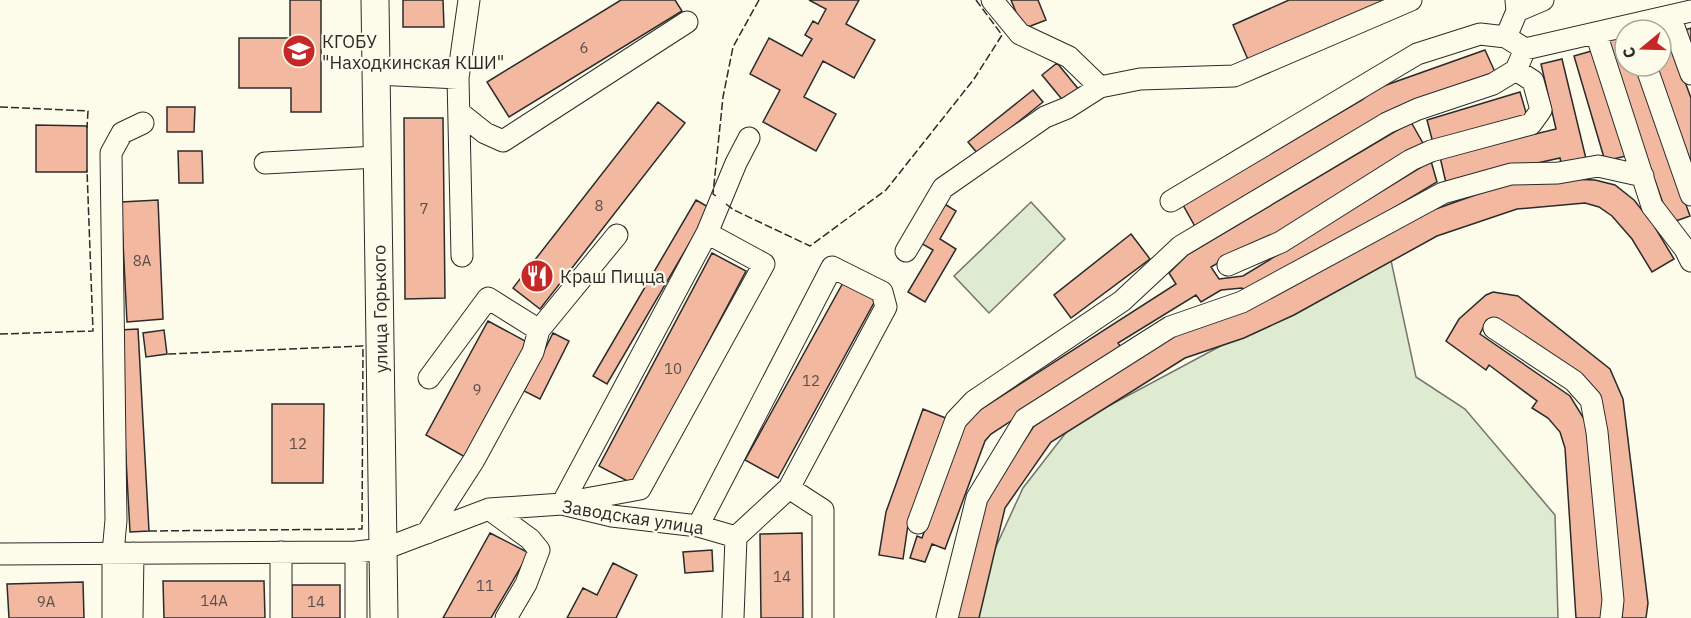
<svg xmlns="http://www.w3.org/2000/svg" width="1691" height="618" font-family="'IBM Plex Sans',sans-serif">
  <rect width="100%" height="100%" fill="#fdfbea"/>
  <path fill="#deebd1" stroke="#74746e" stroke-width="1.5" d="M1031 202 1065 239 989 313 954 276Z
    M1389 251 1416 377 1465 409 1555 515 1558 618H963L1023 488 1071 426 1271 319Z"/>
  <path fill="#f2b8a0" stroke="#2b2b2b" stroke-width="1.5" d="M290 0H321V112H291V88H239V38H290Z
    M403 0H443L444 27H403Z
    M621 0H675L682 11 509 117 487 82Z
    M809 0H859L846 24 875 40 854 78 823 61 804 97 836 114 816 151 763 122 780 90 750 74 769 38 802 56 812 39 805 35 813 21 818 24 826 9Z
    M1011 0H1038L1046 20 1023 29Z
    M1289 0H1388L1249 62 1233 25Z
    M1665 28 1691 98V163L1656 66H1661V30H1659Z
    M1691 28V45L1685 30Z
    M1625 35V66H1637L1690 216 1670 223 1605 41Z
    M1485 50 1495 72 1446 89 1197 230 1183 205 1362 100 1375 89Z
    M1595 50 1626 156 1605 161 1574 56Z
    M1562 59 1587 163 1562 168 1560 158 1446 183 1440 157 1556 129 1541 64Z
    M1057 63 1080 91 1065 103 1042 75Z
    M1033 90 1043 102 978 154 968 142Z
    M1520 92 1527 116 1433 143 1427 120Z
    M658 102 685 123 540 309 513 288Z
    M167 107H195L194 132H167Z
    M404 118H443L445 298 405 299Z
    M1411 122 1424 145 1278 236 1247 246 1211 267 1219 279 1243 276 1431 161 1437 182 1247 296 1242 288 1221 290 1201 302 1196 295 1118 343 1122 349 991 434 985 441 945 549 932 544 925 562 910 558 917 536 922 538 960 429 975 413 1176 284 1169 273 1187 255Z
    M36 125 87 126V172H36Z
    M178 151H202L203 183H179Z
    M1570 179 1595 180 1615 185 1634 200 1653 224 1674 259 1652 272 1632 239 1612 216 1599 207 1585 203 1517 209 1437 236 1294 315 1244 338 1185 358 1051 442 1005 508 979 618H956L985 499 1034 426 1177 333 1430 211 1512 182Z
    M158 200 163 319 127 322 121 202Z
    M696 200 710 208 607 384 593 376Z
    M943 203 956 211 940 239 956 249 925 302 908 292 933 250 919 242Z
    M1131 234 1150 259 1071 318 1054 295Z
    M712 253 746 271 633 484 599 466Z
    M844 281 876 299 778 478 745 460Z
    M1493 292 1518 296 1610 369 1623 399 1648 603 1646 618H1622L1623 604 1602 402 1499 320H1487L1480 334 1570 396 1589 427 1605 618H1576L1565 448 1560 432 1548 418 1532 408 1537 401 1489 365 1486 370 1446 341 1459 319 1486 295Z
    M488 321 527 342 465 457 426 435Z
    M138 329 149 531 130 532 119 330Z
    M164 330 167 354 146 357 143 333Z
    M553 333 569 341 540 399 524 391Z
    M272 404H324L323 483H272Z
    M923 409 948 419 909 518 903 559 879 555 886 512Z
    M490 533 529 553 491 618H443Z
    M802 533 803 618H761L760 534Z
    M712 550 713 571 685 573 683 552Z
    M613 563 637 575 616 618H567L583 588 597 595Z
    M163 581H264L265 618H164Z
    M83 582 84 618H9L7 584Z
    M292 585H340V618H292Z"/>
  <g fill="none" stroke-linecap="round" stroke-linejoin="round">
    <g stroke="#2b2b2b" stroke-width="23">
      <path id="minor" d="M992 0 1020 34 1069 57 1100 87
        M1517 11 1543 0
        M1670 16 1691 74
        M1596 33 1652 206 1685 249 1691 261
        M1506 37 1517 11 1516 0
        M1525 49 1691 11
        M1646 66 1691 195
        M376 74 458 78
        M460 113 485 133 503 141 687 22
        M265 163 377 157
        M906 251 943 188 1045 117 1067 108 1100 87 1140 79 1234 76 1411 0
        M462 256 458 78 469 0
        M1228 265 1281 242 1411 160 1431 151 1531 124 1541 110 1533 81 1516 70
        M1494 328 1574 381 1591 400 1597 432 1613 600 1611 618
        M429 378 488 298 539 330
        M789 488 823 510V618
        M569 502 640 489 764 264 707 233
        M562 504 707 233 736 163 749 138
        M489 509 530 539 539 550 526 584 506 618
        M918 523 956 420 974 401 1122 301 1181 246 1387 123 1418 109 1493 84 1516 70 1525 49 1506 37 1480 34 1417 54 1171 201
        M698 526 832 267 882 292 886 307 789 488 736 537
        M427 533 474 460 533 352 539 330 617 235
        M281 552V618
        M356 552V618
        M0 554 356 552 384 549 489 509 562 504 612 516 698 526 736 537 733 618
        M113 618V553L116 520 111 153 122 133 143 123
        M132 618 133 553
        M947 618 977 498 1025 419 1170 327 1242 302 1443 193 1511 174 1558 173 1598 166 1643 176"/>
    </g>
    <g stroke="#2b2b2b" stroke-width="29">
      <path id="major" d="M375 0 384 618"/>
    </g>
    <use href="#minor" stroke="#fdfbea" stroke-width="21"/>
    <use href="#major" stroke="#fdfbea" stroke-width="27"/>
    <path stroke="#2b2b2b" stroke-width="1.5" stroke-dasharray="8 3" stroke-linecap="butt" d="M0 107 88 111 87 128
      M716 196 713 194 723 97 733 47 759 0
      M726 204 734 210 810 246 886 190 974 79 1002 35 976 0
      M0 334 93 331 87 170
      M149 531 362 529 363 346 167 354"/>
  </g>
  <defs>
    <g id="school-disc" transform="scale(1.725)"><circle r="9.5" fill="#c62828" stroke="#fdfbea"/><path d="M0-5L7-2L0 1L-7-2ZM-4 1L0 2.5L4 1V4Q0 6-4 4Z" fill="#fff"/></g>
    <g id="restaurant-disc" transform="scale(1.725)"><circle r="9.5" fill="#c62828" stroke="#fdfbea"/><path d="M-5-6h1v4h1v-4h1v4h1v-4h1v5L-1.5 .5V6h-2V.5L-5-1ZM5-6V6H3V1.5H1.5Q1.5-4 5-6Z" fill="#fff"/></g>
  </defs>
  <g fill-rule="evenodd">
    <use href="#school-disc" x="299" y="51"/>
    <use href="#restaurant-disc" x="537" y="276"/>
  </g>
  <g text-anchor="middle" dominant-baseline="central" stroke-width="4.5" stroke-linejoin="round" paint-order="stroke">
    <g font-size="15" fill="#5d4e48">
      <text x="584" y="47">6</text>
      <text x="599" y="205">8</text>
      <text x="424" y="208">7</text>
      <text x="142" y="260">8А</text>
      <text x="673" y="368">10</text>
      <text x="811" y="380">12</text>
      <text x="477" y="389">9</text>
      <text x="298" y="443">12</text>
      <text x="782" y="576">14</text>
      <text x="485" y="585">11</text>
      <text x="214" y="600">14А</text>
      <text x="46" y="601">9А</text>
      <text x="316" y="601">14</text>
    </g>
    <g font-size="18" fill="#2b2b2b" stroke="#fdfbea" text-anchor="start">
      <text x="322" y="41">КГОБУ<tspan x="322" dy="21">"Находкинская КШИ"</tspan></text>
      <text x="560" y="276">Краш Пицца</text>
    </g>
    <g font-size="18" fill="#2b2b2b" stroke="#fdfbea">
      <text transform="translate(380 309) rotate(-91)">улица Горького</text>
      <text transform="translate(633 517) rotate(9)">Заводская улица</text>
    </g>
  </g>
  <g transform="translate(1643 48) rotate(251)"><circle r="28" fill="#fdfbea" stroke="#a9a89e" stroke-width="1.5"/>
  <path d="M0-4.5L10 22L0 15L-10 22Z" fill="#c62828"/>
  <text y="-9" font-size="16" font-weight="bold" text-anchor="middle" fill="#2b2b2b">С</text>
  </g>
</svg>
